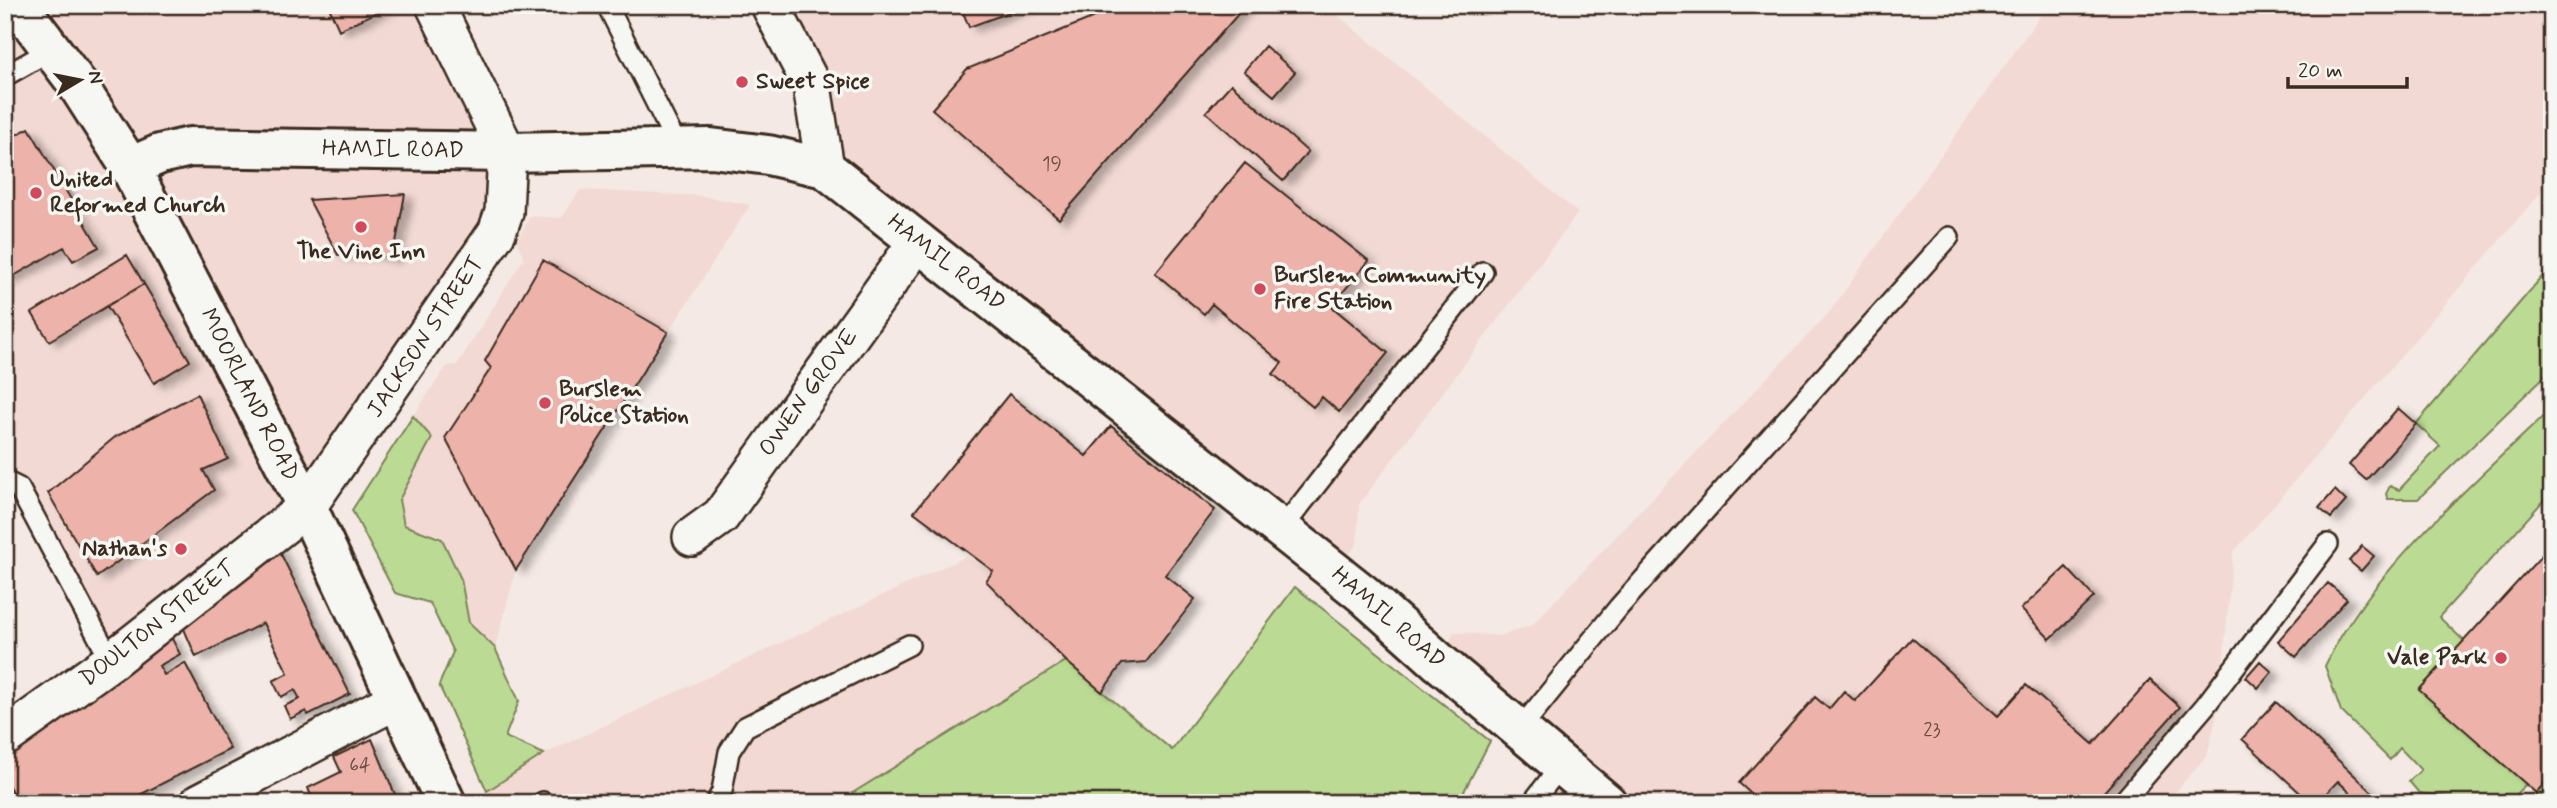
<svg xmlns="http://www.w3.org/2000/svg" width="2557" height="808" font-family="Mynerve,sans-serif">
  <defs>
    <filter id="shadow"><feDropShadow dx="8" dy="4.5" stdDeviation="3.5" flood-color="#0004"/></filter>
  </defs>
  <rect width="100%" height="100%" fill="#f4e9e4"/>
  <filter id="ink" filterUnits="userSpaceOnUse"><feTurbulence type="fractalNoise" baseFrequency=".0143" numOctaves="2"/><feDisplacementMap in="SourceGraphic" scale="14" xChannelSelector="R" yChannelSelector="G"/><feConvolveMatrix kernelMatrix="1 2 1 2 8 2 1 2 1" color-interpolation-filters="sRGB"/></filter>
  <g filter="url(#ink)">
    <path fill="#f2d9d3" d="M5 5H441L496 120V205L324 473 107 639 5 466Z
      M770 5H1325L1578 213 1359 504 1357 544 1336 573 825 168Z
      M2048 5H2552V179L2233 553 2219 706 2207 755 2166 803H1605L1440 663 1454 632 1500 636 1532 625 1829 313Z
      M580 190 702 196 750 205 516 570 495 648 469 623 461 579 404 525 399 500 432 438 413 416 447 366 457 365 524 258 517 241 530 216 562 218Z
      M965 557 993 571 986 582 1066 661 838 803H493L487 791 544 754Z"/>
    <path fill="#bbdb94" stroke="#7b8259" stroke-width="2" d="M2552 265V369L2418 499H2388L2386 494 2390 486 2399 490 2440 446 2416 424Z
      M2552 408V491L2439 617 2465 642 2552 544V803H2537L2536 793 2526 784 2513 797 2466 800 2419 793 2409 781 2421 770 2400 748 2390 760 2341 711 2325 666C2369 572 2477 480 2552 408Z
      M413 416 432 438 399 500 404 525 442 539 461 579 469 623 495 648 519 701 505 737 544 754 487 791 439 685 453 652 430 603 395 593 352 510Z
      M1295 587 1490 741 1458 803 838 802 1066 661 1172 750Z"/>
    <path fill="#edb3aa" stroke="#3b2a1e" stroke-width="2" filter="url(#shadow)" d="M328 5H387L388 7 339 30Z
      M960 5H1029L969 27Z
      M1124 5H1246L1059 219 932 109 967 69Z
      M1265 46 1295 72 1274 96 1244 71Z
      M1231 84 1308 152 1283 181 1206 112Z
      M29 128 99 247 73 261 64 247 5 281V133L8 139Z
      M1245 163 1369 261 1331 306 1388 353 1339 412 1322 397 1313 407 1273 374 1282 363 1212 304 1204 314 1155 273Z
      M405 194 393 258 368 253 338 255 309 200Z
      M127 255 144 284 49 341 32 313Z
      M543 260 668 332 516 570 445 438 491 368 485 361Z
      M144 284 190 361 154 383 107 306Z
      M197 394 228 459 203 470 214 490 97 577 48 493 115 437Z
      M1009 394 1086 456 1111 426 1215 510 1165 575 1195 599 1146 662 1122 664 1102 692 1066 661 986 581 993 571 914 512Z
      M2398 408 2416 424 2366 480 2349 465Z
      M2335 490 2346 501 2331 518 2319 508Z
      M275 542 350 694 308 715 306 711 290 719 284 706 300 699 295 690 281 697 273 681 288 673 263 623 196 657 181 622Z
      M2552 544V774L2536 793 2419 690Z
      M2362 546 2374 556 2361 571 2349 561Z
      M2066 567 2094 597 2050 639 2021 609Z
      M2328 583 2347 599 2296 657 2278 641Z
      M170 635 180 654 159 666 164 675 185 663 230 749 124 803H18L5 779V752Z
      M1912 638 1998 716 2026 685 2093 744 2150 680 2180 707 2094 803H1761L1739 783 1815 697 1829 709 1844 691 1855 701Z
      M2260 661 2272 672 2258 688 2246 677Z
      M2276 702 2384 803H2361L2338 781 2317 803H2311L2242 739Z
      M372 739 396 797 384 803H314L308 788 341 772 334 757Z"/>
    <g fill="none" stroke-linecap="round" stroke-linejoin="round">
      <g stroke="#3b2a1e" stroke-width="24">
        <path id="lane" d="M607 5 678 147
          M5 76 51 50
          M5 481 19 488 111 661
          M1281 530 1483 272
          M1520 729 1619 607 1949 237
          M543 802V803
          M716 803 722 791 729 752 745 727 909 645
          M1532 803 1562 764
          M2122 803 2205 706 2328 544"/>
      </g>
      <g stroke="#3b2a1e" stroke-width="42">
        <path id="street" d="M770 5 812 86 825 168
          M692 537 721 516 918 241
          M5 737 111 661 307 507 497 232 504 212 507 152 435 5
          M199 803 396 700"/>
      </g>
      <g stroke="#3b2a1e" stroke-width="44">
        <path id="secondary" d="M18 5 73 78 130 167 307 507 446 803
          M130 167 160 154 190 147 507 152 711 148 768 155 825 168 1363 594 1440 663 1607 803"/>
      </g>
      <use href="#lane" stroke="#f6f6f2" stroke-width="19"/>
      <use href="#street" stroke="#f6f6f2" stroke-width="37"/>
      <use href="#secondary" stroke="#f6f6f2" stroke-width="38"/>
    </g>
  </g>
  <g fill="#d1495b" stroke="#f6f6f2" stroke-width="2.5">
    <circle cx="742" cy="82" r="7"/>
    <circle cx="36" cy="193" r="7"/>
    <circle cx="361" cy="227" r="7"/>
    <circle cx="1260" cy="289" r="7"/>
    <circle cx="545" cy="403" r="7"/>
    <circle cx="181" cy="549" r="7"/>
    <circle cx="2501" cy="658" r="7"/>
  </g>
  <g text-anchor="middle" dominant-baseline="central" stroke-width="7" stroke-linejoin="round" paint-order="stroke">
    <g font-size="19" fill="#684c41">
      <text x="1052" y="164">19</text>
      <text x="1932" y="730">23</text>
      <text x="360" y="765">64</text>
    </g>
    <g font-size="23" font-weight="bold" fill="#3b2a1e" stroke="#f6f6f2" text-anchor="start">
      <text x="756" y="82">Sweet Spice</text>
      <text x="50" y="180">United<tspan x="50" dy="26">Reformed Church</tspan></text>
      <text x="361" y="252" text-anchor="middle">The Vine Inn</text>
      <text x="1274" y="276">Burslem Community<tspan x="1274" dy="26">Fire Station</tspan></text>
      <text x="559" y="390">Burslem<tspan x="559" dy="26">Police Station</tspan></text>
      <text x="167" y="549" text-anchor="end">Nathan's</text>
      <text x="2487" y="658" text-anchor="end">Vale Park</text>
    </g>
    <g font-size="23" fill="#3b2a1e" stroke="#f6f6f2">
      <text transform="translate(393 150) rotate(1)">HAMIL ROAD</text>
      <text transform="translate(946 263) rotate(38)">HAMIL ROAD</text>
      <text transform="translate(426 337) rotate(-56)">JACKSON STREET</text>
      <text transform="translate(809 393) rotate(-54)">OWEN GROVE</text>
      <text transform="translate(249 395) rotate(63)">MOORLAND ROAD</text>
      <text transform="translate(1388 618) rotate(41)">HAMIL ROAD</text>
      <text transform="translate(158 624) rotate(-38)">DOULTON STREET</text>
    </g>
  </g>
  <rect width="2557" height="808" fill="none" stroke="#f6f6f2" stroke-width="28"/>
  <rect x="14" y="14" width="2529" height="780" fill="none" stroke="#3b2a1e" stroke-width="2.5" filter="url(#ink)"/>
  <g transform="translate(80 80) rotate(80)" stroke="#f6f6f2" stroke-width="5" paint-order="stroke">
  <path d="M0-5L12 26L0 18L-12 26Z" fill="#3b2a1e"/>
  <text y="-10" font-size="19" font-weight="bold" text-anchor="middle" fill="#3b2a1e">N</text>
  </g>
  <path d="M2288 77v10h119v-10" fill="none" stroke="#3b2a1e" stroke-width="3.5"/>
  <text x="2298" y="77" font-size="21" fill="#3b2a1e" stroke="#f6f6f2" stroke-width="5" paint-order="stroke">20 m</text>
</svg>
